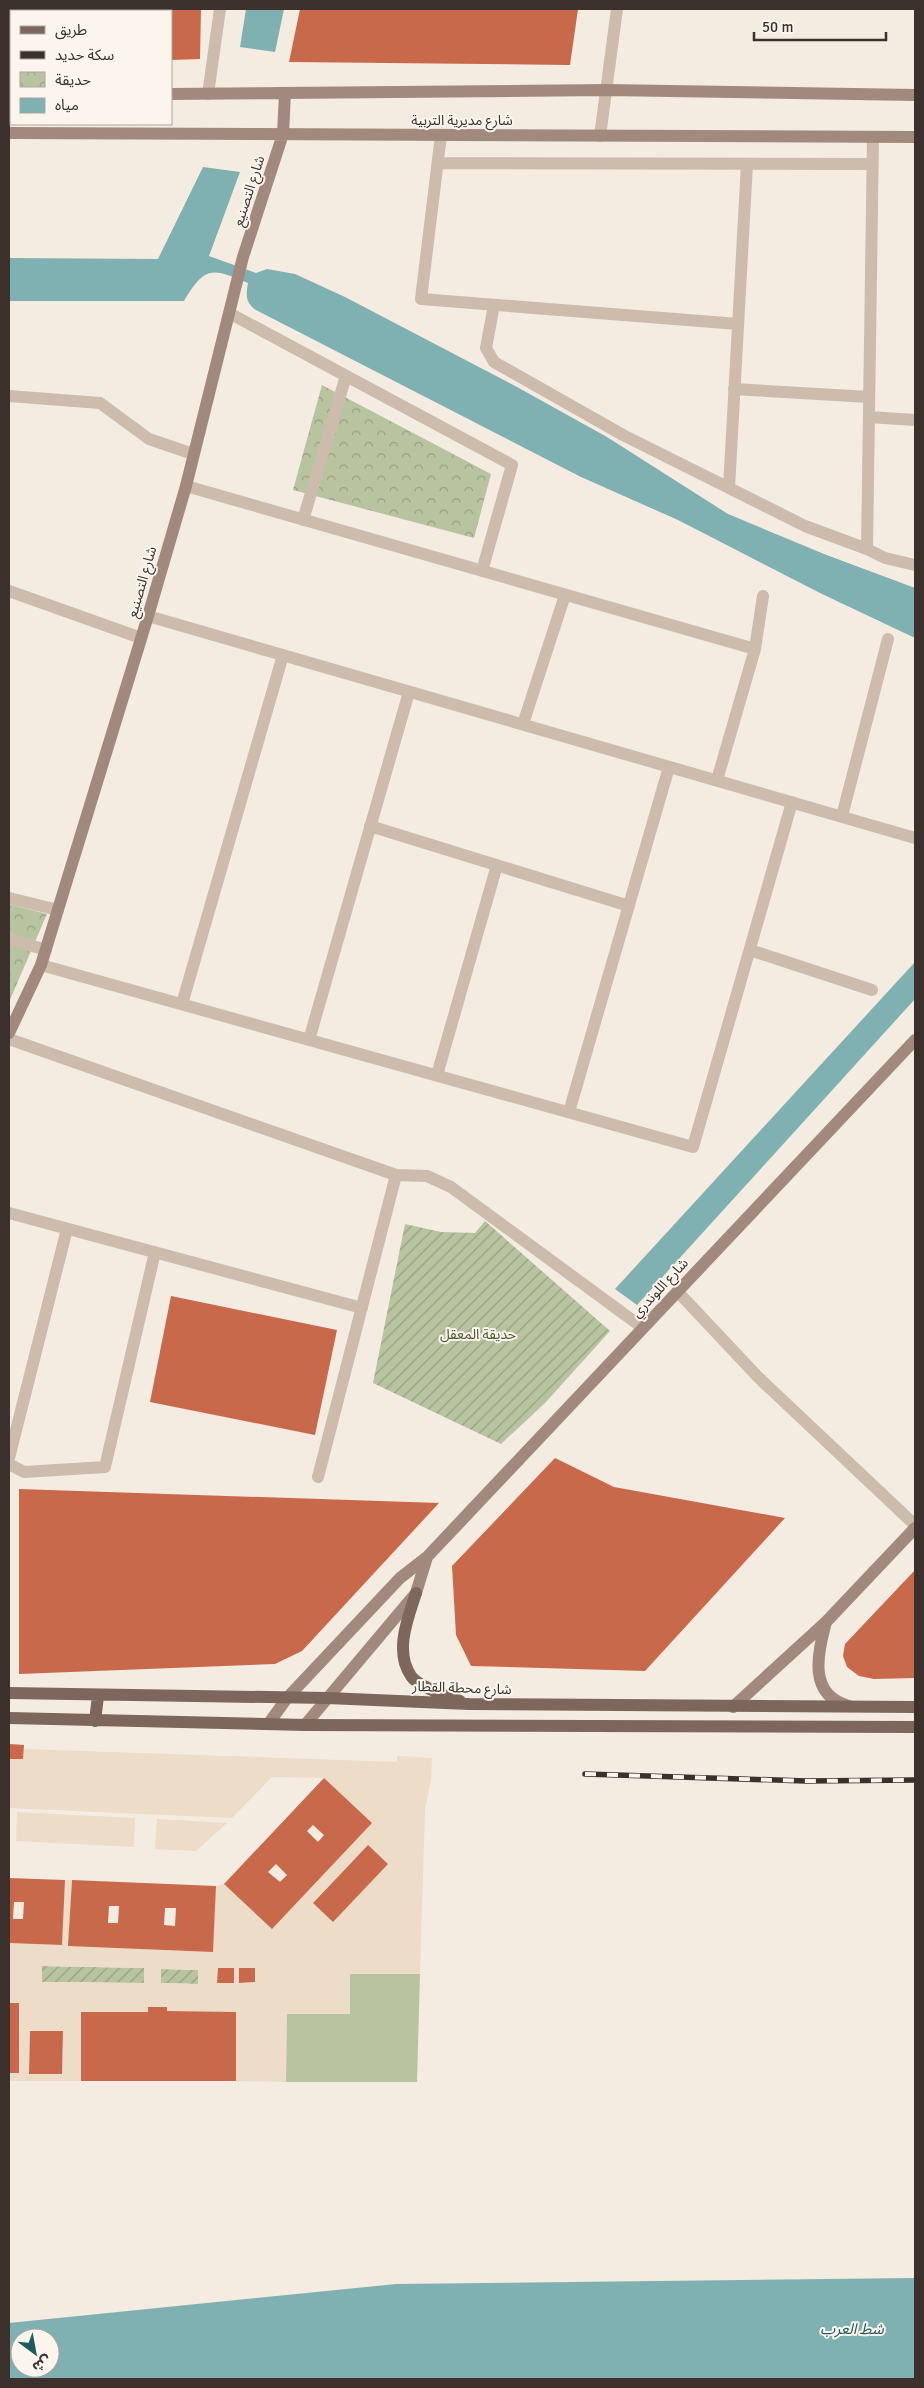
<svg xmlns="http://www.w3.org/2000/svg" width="924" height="2388" font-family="Signika,'Noto Sans Arabic',sans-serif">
  <defs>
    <pattern id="park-crowns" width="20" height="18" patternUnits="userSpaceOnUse" patternTransform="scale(1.25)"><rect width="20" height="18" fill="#b8c4a0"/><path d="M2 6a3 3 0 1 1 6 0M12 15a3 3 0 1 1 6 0" fill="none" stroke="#97a083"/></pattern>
    <pattern id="garden-furrows" width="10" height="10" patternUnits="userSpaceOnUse" patternTransform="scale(1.25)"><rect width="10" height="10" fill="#b8c4a0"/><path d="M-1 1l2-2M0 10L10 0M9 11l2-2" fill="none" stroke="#97a083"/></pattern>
  </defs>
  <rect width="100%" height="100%" fill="#f4ebe1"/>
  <path fill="#b8c4a0" d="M350 1974H420L417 2082H286V2014H350Z"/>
  <path fill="url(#park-crowns)" d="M322 385 491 474 474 538 293 490Z
    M9 904 47 914 9 1002Z"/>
  <path fill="url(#garden-furrows)" d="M485 1221 610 1331 545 1403 501 1444 373 1383 405 1224 441 1232 475 1233Z
    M42 1966 144 1968V1983L42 1982Z
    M161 1969 198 1970V1984L161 1983Z"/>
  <path fill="#ecdcc8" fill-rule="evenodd" d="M9 1744 24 1745V1749L397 1762V1756L432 1758 431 1780 425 1808 420 1974H350V2014H287L286 2082 236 2081V2012L167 2011V2007H148V2012H81V2081H9V2073H19V2003H9V1943L62 1945 65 1880H72L69 1946 213 1952 216 1886 224 1884 272 1929 372 1823 324 1778 272 1777 232 1818 9 1808V1759H23L24 1750 9 1749ZM368 1845 387 1864 333 1921 313 1902ZM42 1966 144 1968V1983L42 1982ZM218 1968H234V1982L218 1983ZM239 1968H255V1982L239 1983ZM161 1969 198 1970V1984L161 1983ZM30 2031 63 2032 62 2074H29Z
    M17 1812 135 1818 134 1847 16 1841Z
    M157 1819 227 1823 196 1851 155 1849Z"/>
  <path fill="#7fb0b2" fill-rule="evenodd" d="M246 9H284L275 52 240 47Z
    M203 167 240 172 209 256 256 273 267 269 295 274 345 297 517 387 607 437 728 514 824 554 915 588V638L820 593 678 520 581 477 256 310C245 302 246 295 248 283 213 268 205 265 184 301H9V258L158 259Z
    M915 962V999L637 1305 615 1289Z
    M915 2278V2379H9V2323L396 2284ZM20 2338H50V2368H20Z"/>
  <path fill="#c8694b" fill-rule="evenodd" d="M13 9H201L200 59 171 60V11H13Z
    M300 9H578L570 65 289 62Z
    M171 1296 337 1330 315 1435 150 1402Z
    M555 1458 614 1487 785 1518 645 1671 471 1666 456 1635 452 1566Z
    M19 1489 439 1503 302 1651 275 1664 19 1674Z
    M915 1570V1678L874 1679 859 1676 847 1667 843 1656 845 1644Z
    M9 1744 24 1745 23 1759H9Z
    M324 1778 372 1823 272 1929 224 1884ZM313 1825 324 1835 318 1842 307 1831ZM276 1864 287 1875 280 1882 268 1872Z
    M368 1845 388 1864 333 1922 313 1903Z
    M9 1878 65 1880 62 1945 9 1943ZM14 1902H24L23 1919H13Z
    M72 1880 216 1886 213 1952 68 1946ZM109 1906H119L118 1923H108ZM165 1908H176L175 1926 164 1925Z
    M218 1968H234V1983H217Z
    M239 1968H255V1982L239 1983Z
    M9 2003H19V2073H9Z
    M148 2007H167V2011L236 2012V2081H81V2012H148Z
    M30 2031H63L62 2074H29Z"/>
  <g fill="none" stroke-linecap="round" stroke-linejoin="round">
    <path stroke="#cdbbac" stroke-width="12" d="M208 94 220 9
      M441 135 421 299 738 324
      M600 136 617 9
      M438 163 872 164
      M494 305 486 348 494 362 623 435 805 526 867 549 885 558 915 565
      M229 313 512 465 482 571
      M734 389 869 397
      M9 396 100 403 149 439 193 454
      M869 417 915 420
      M186 486 755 649
      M729 488 747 164
      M303 520 346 376
      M867 549 873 137
      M9 591 141 638
      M148 616 915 838
      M523 724 565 595
      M717 780 755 649 763 596
      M842 816 888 639
      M370 826 629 906
      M9 898 58 910
      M9 939 46 950
      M750 950 872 990
      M41 965 693 1147 792 802
      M182 1004 283 655
      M9 1039 396 1175 427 1176 451 1187 643 1328
      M309 1040 409 692
      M437 1075 497 865
      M569 1112 669 767
      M9 1213 362 1308
      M678 1292 758 1377 915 1525
      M9 1458 67 1229
      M9 1464 24 1472 105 1467 155 1252
      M318 1477 396 1175"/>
    <path stroke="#a18a7d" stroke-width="12" d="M171 94 607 90 915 95
      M9 95H11
      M9 133 915 137
      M9 1033 41 965 148 616 186 486 243 257 283 134 285 93
      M826 1622C818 1653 807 1695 849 1706
      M733 1707 826 1622 915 1528
      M269 1723 287 1698 400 1578 427 1557 915 1040
      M305 1725 416 1593 427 1557"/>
    <path stroke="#7d675c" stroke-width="12" d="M416 1593C408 1618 394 1651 411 1676 418 1687 448 1696 460 1701
      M9 1693 327 1698 469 1704 915 1707
      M9 1718 305 1725 915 1727
      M95 1721 98 1696"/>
    <g stroke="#3b302b" stroke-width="5.5">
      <path id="rail" d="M585 1774 806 1781 915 1780"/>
    </g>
    <use href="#rail" stroke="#fbf5ee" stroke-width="4" stroke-dasharray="11" stroke-linecap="butt"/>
  </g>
  <g text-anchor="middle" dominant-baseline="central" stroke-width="4" stroke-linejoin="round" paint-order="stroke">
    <g font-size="14" fill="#3b302b" stroke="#fbf5ee">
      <text x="462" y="120">شارع مديرية التربية</text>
      <text transform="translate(249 191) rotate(-72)">شارع التصنيع</text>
      <text transform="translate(142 582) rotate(-74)">شارع التصنيع</text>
      <text transform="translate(660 1288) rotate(-47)">شارع اللوندري</text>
      <text transform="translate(462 1688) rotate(2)">شارع محطة القطار</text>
    </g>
    <g font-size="14" fill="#4a5a2e" stroke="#fbf5ee">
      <text x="478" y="1334">حديقة المعقل</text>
    </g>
    <g font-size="15" font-style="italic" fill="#1f5a5e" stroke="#fbf5ee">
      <text x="852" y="2329">شط العرب</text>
    </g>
  </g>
  <rect width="924" height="2388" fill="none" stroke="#3b302b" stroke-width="20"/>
  <rect x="10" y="10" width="162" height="115" fill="#fbf5ee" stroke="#aea6a0"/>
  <rect x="20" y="26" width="25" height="8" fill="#7d675c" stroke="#aea6a0"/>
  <text x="55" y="35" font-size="15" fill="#3b302b">طريق</text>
  <rect x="20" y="51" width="25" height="8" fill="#3b302b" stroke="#aea6a0"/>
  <text x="55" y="60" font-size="15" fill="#3b302b">سكة حديد</text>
  <rect x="20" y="72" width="25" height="15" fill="url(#park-crowns)" stroke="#aea6a0"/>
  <text x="55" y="85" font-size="15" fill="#3b302b">حديقة</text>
  <rect x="20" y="98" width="25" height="15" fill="#7fb0b2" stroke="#aea6a0"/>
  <text x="55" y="110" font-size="15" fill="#3b302b">مياه</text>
  <g transform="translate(35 2353) rotate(148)"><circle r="24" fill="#fbf5ee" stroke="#aea6a0"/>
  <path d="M0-4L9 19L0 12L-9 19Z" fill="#1f5a5e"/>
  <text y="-8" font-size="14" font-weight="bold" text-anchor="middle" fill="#3b302b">ش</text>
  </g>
  <path d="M754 32v8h132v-8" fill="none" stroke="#3b302b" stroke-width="2.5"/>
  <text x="762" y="32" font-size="15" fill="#3b302b" stroke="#fbf5ee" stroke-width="4" paint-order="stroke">50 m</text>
</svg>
